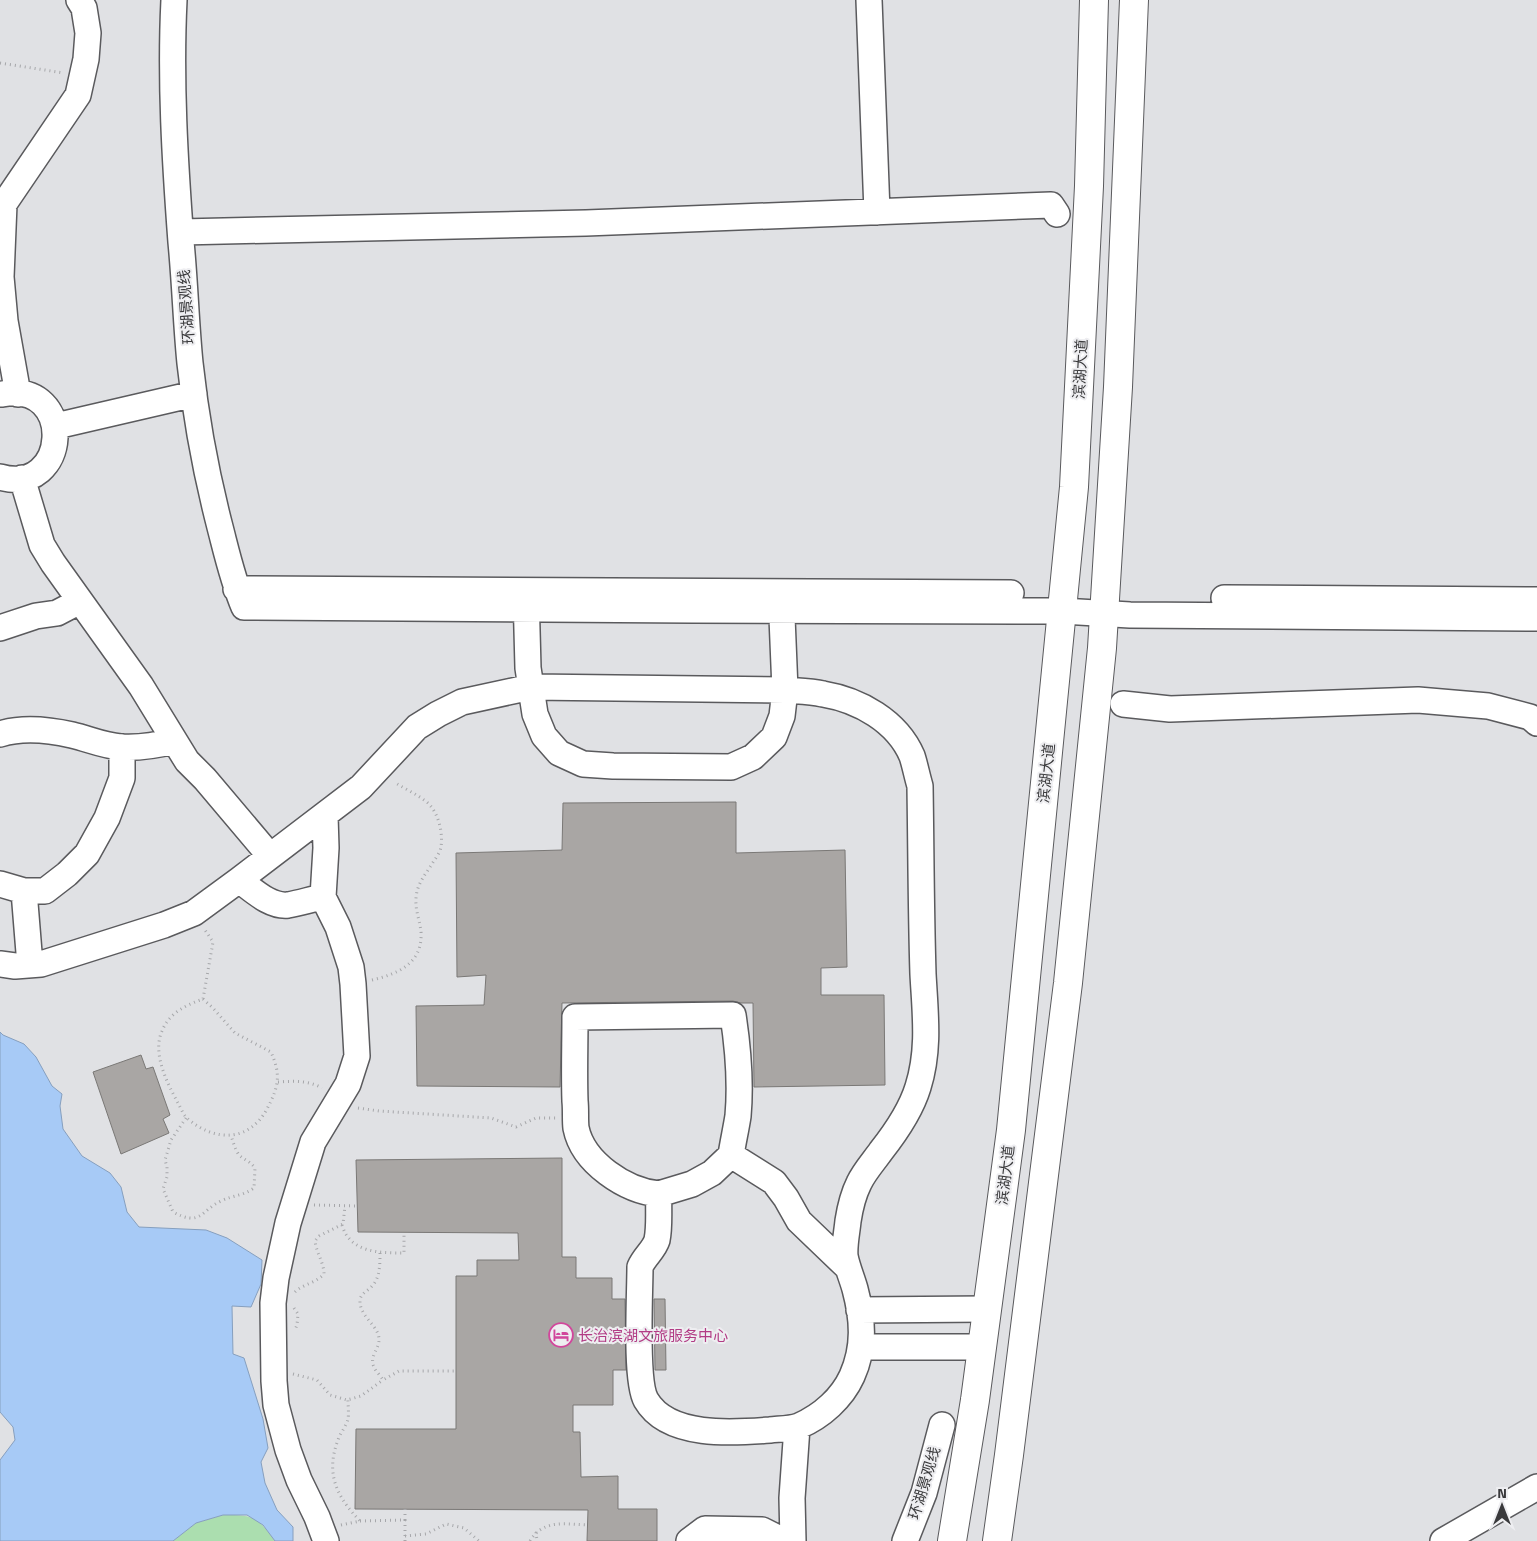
<svg xmlns="http://www.w3.org/2000/svg" width="1537" height="1541" font-family="'Titillium Web','Noto Sans SC',sans-serif">
  <rect width="100%" height="100%" fill="#e0e1e4"/>
  <path fill="#abdeaf" d="M223 1515C253 1515 257 1516 275 1541H173L196 1523Z"/>
  <path fill="#a7caf6" stroke="#869fbe" d="M0 1032 3 1035 24 1044 36 1057 52 1086 62 1094 60 1106 63 1129 82 1156 110 1173 121 1187 127 1212 139 1227 206 1230 227 1238 262 1260 261 1284 251 1307 232 1306 233 1354 244 1358 263 1419 268 1448 261 1462 265 1483 277 1510 293 1527V1541H275L263 1525 247 1515H223L196 1523 173 1541H0V1460L15 1440 13 1427 0 1412Z"/>
  <path fill="#a9a6a4" stroke="#7a7876" d="M736 802V853L845 850 847 967 821 968V995H884L885 1085 754 1087 753 1003H741L733 1001 562 1003 560 1087 417 1086 416 1006 484 1005 486 975 457 977 456 853 562 850 563 803Z
    M141 1055 146 1069 153 1067 170 1115 163 1119 169 1133 121 1154 93 1072Z
    M562 1158V1257H576V1278H612V1299H625L626 1370H613V1405H573V1432H580L581 1477 618 1476V1509H657V1541H587L588 1510 355 1509 356 1429H456V1276H477V1260H519L518 1233 358 1232 356 1160Z
    M654 1299H665L666 1370H655Z"/>
  <g fill="none" stroke-linecap="round" stroke-linejoin="round">
    <g stroke="#5a5a5d" stroke-width="28">
      <path id="minor" d="M174 0C170 81 175 162 181 242 185 283 186 323 190 363 196 419 206 473 220 527 227 554 233 581 244 607L692 610 1062 611 1130 615 1537 618
        M869 0 877 212
        M181 232 586 223 1051 205 1057 214
        M18 394 5 321 1 277 4 204 78 95 86 59 88 33 84 8 79 0
        M56 426 194 394
        M0 477C69 497 77 380 2 394
        M22 478 42 545 53 563 141 686 187 761 205 779 270 856
        M236 589 1011 593
        M526 593 528 668 535 714 544 736 559 753 583 764 613 766 731 767 753 757 774 737 782 716 785 690 781 593
        M1224 598 1537 600
        M0 628 36 616 57 613 80 601
        M1123 704 1170 709 1418 700 1488 706 1530 717 1537 723
        M0 734C22 727 50 730 72 735 89 739 104 746 121 747 138 748 158 745 174 741
        M239 880C253 890 270 907 288 905 300 903 312 899 323 897L338 927 351 967 353 984 357 1056 348 1084 313 1142 288 1223 276 1278 273 1303 274 1381 276 1405 288 1450 299 1480 317 1517 326 1541
        M0 884 24 891H45L67 874 87 854 107 818 122 778V747
        M24 891 30 965
        M323 897 326 848 325 816
        M0 964 15 966 41 964 164 925 194 913 239 880 361 787 417 727 438 714 462 702 531 687 785 690C797 691 811 691 823 694 859 700 897 721 912 756 915 765 917 776 920 786 921 848 921 911 923 974 925 1012 930 1049 918 1087 911 1110 896 1132 881 1151 874 1161 864 1172 859 1183 853 1195 850 1208 848 1221 847 1232 844 1245 845 1256 847 1267 852 1278 855 1289 863 1319 865 1347 852 1376 842 1398 822 1416 799 1426 791 1429 779 1429 770 1430 733 1433 668 1438 646 1400 635 1381 640 1294 640 1267 644 1257 654 1250 657 1240 660 1226 658 1209 659 1194 626 1191 583 1163 576 1128 575 1120 576 1110 575 1101 574 1073 575 1045 575 1017L733 1015C738 1048 741 1083 738 1116 736 1129 733 1142 731 1155L774 1182 786 1198 799 1221 847 1267
        M659 1194 692 1184 712 1173 731 1155
        M859 1310 987 1309
        M861 1347H982
        M689 1541 705 1529 762 1530 784 1541
        M793 1541 792 1498 797 1427
        M905 1541 924 1493 942 1425
        M1443 1541 1537 1487"/>
    </g>
    <g stroke="#5a5a5d" stroke-width="30">
      <path id="major" d="M952 1541 975 1400 1011 1130 1074 487 1089 186 1094 0
        M997 1541 1009 1455 1068 983 1102 648 1118 387 1134 0"/>
    </g>
    <path stroke="#a6a7aa" stroke-width="3" stroke-dasharray="1 4" stroke-linecap="butt" d="M0 63 64 73
      M372 980C398 974 423 963 421 932 420 921 415 910 416 898 417 884 425 875 432 864 435 859 440 853 441 847 443 833 439 815 429 804 419 795 405 789 394 782
      M203 999 213 1008 235 1033 271 1052C281 1075 279 1086 267 1109 249 1142 215 1142 188 1119 183 1115 181 1108 178 1103 167 1083 152 1053 162 1031 169 1013 186 1005 203 999L213 942 205 930
      M278 1082C293 1081 308 1080 322 1088
      M358 1108 379 1111 491 1118 516 1127 536 1118H557
      M186 1118 171 1140 165 1160 167 1167V1177L163 1189 173 1212C201 1227 200 1211 221 1201 233 1195 243 1196 254 1188L255 1168C249 1160 244 1160 239 1155 235 1149 233 1142 231 1135
      M314 1205 358 1206
      M342 1225C350 1253 380 1253 404 1253V1232
      M380 1253C380 1264 380 1278 372 1286 368 1291 361 1293 360 1300 359 1314 374 1323 378 1334 383 1347 368 1355 374 1367 376 1372 381 1376 383 1380L399 1371H456
      M295 1292C303 1284 316 1283 324 1274 324 1263 316 1252 315 1241L319 1236 343 1224 345 1206
      M294 1308 298 1314 297 1325 295 1330
      M293 1374 317 1380 330 1395 347 1400 361 1396 383 1380
      M405 1520V1541
      M360 1521 405 1520V1509
      M341 1525 360 1521C337 1497 325 1474 338 1440 340 1433 346 1427 348 1419 349 1413 348 1406 348 1400
      M536 1532 537 1541
      M405 1536 426 1534 446 1524 464 1528 479 1541
      M530 1541C543 1519 565 1524 588 1525"/>
    <use href="#minor" stroke="#fff" stroke-width="25"/>
    <use href="#major" stroke="#fff" stroke-width="28"/>
  </g>
  <defs>
    <g id="hotel-ring" transform="scale(1.25)"><circle r="9.5" fill="#eeeef1" stroke="#d1479c" stroke-width="1.5"/><path d="M-6-4.5h1.5V1H6V5H4.5V3h-9V5H-6ZM-4 0a1.8 1.8 0 1 1 3.6 0ZM.5 0V-2.5h3Q6-2.5 6 0Z" fill="#d1479c"/></g>
  </defs>
  <g fill-rule="evenodd">
    <use href="#hotel-ring" x="561" y="1335"/>
  </g>
  <g text-anchor="middle" dominant-baseline="central" stroke-width="4" stroke-linejoin="round" paint-order="stroke">
    <g font-size="15" fill="#3a3a3c" stroke="#eeeef1">
      <text transform="translate(186 307) rotate(-94)">环湖景观线</text>
      <text transform="translate(1080 369) rotate(-87)">滨湖大道</text>
      <text transform="translate(1046 773) rotate(-84)">滨湖大道</text>
      <text transform="translate(1005 1175) rotate(-83)">滨湖大道</text>
      <text transform="translate(924 1483) rotate(-73)">环湖景观线</text>
    </g>
    <g font-size="15" fill="#b23c85" stroke="#eeeef1" text-anchor="start">
      <text x="578" y="1335">长治滨湖文旅服务中心</text>
    </g>
  </g>
  <g transform="translate(1502 1506)" stroke="#eeeef1" stroke-width="4" paint-order="stroke">
  <path d="M0-4L9 19L0 12L-9 19Z" fill="#3a3a3c"/>
  <text y="-8" font-size="14" font-weight="bold" text-anchor="middle" fill="#3a3a3c">N</text>
  </g>
</svg>
